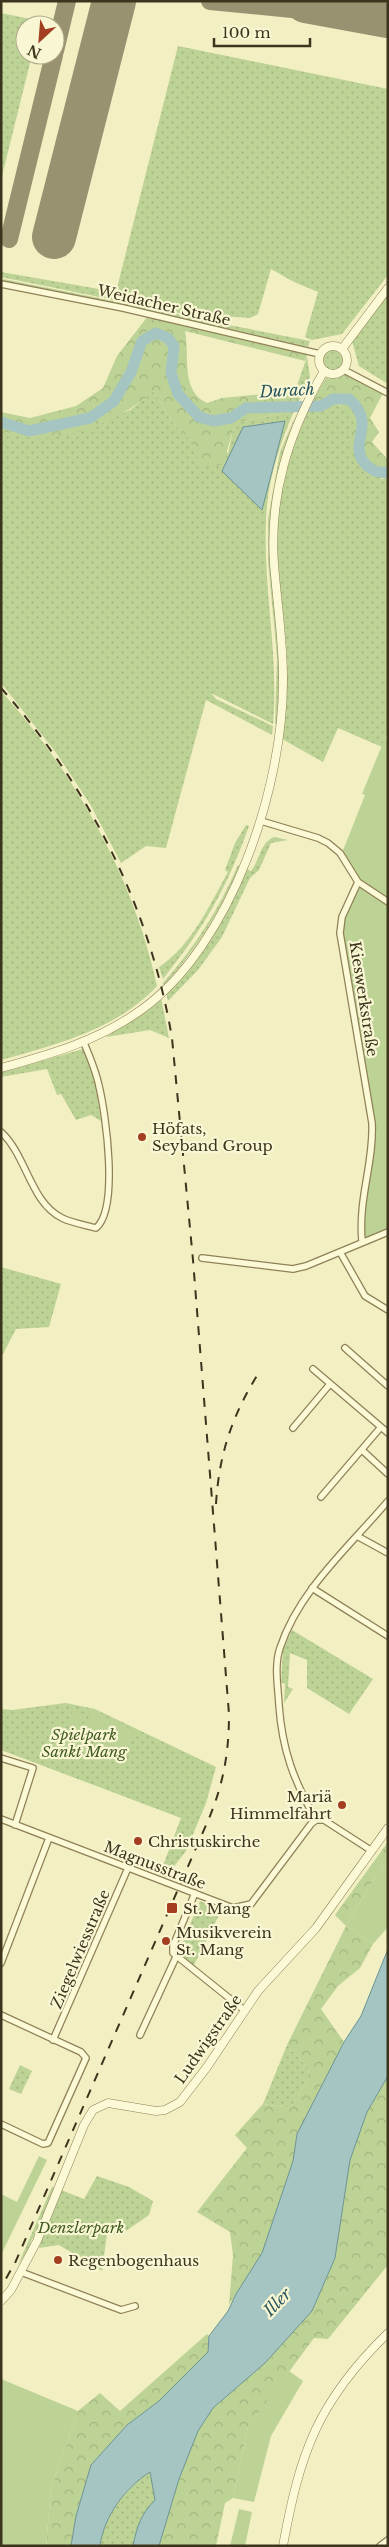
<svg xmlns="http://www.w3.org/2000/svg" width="389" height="2547" font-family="'Libre Baskerville',serif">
  <defs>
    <pattern id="grass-dots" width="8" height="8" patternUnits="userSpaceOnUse" patternTransform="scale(1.25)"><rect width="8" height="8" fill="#bdd295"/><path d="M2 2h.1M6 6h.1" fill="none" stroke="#a3b580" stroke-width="1.8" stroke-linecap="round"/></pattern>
    <pattern id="forest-crowns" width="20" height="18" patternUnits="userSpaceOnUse" patternTransform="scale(1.25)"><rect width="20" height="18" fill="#bdd295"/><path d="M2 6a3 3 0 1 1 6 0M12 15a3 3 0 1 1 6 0" fill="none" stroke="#a3b580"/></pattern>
  </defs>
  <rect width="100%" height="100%" fill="#f2efc3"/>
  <path fill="url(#grass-dots)" d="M1 13 40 21 39 25H25V55H32L1 180Z
    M178 46 388 89V275L342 334 312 340 305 337 318 292 294 282 271 269 258 314 250 318 220 316 218 321 1 277V272L116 292Z
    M3 279 114 301 113 304 3 282Z
    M388 294V384L359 366 352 341Z
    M115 301 216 322 215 327 115 304Z
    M219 323 310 341 308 347 218 328Z
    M321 360a12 12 0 1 1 24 0a12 12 0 1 1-24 0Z
    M307 357 310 377 300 399 295 391Z
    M154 391 173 423 195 444 228 453 233 430 239 422 294 411C279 446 267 482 266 521 263 590 279 654 273 724L211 693 216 699 273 726 272 735 206 700 166 848 146 846 121 863 90 804 57 754 1 683V430L10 434 112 417 130 410Z
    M333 404 346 407 354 416 381 479H388V732L382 747 338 728 323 762 282 739C286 711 288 683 287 655 284 611 276 568 277 525 279 483 294 445 309 407L317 410Z
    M297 412 284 449 274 491 270 524 280 656 277 724H275L277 657 268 561V519L280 452Z
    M1 691C76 775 133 876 157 986 117 1029 56 1045 1 1060Z
    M246 825 249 826C226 890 205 926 163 979L159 967C192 945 209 906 228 872L225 870 235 843Z
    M274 837 288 840 271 843 259 870 250 878 222 937 198 970 168 1001 166 992 208 942 224 917 247 869 251 871C260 860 260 843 274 837Z
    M238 865 240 867C220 911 197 949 164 985L163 983C195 947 219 909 238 865Z
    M161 998 169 1038 150 1030 106 1037 143 1013Z
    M83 1049 93 1068 101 1121 91 1115 76 1120 61 1094 57 1095 47 1069 1 1077V1072Z
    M1 1267 61 1284 49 1327 16 1329 1 1358Z
    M292 1630 373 1679 349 1714 307 1688V1660L290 1653 288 1687 293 1689 284 1703 285 1684 281 1682 283 1650Z
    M66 1703 95 1709 216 1767 206 1803 186 1851 165 1878 159 1876 181 1818 1 1750V1709L12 1710Z
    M200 1901 221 1911 193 1967 178 1953Z
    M287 2045 309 2069 307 2081 291 2108 263 2104Z
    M20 2065 32 2071 21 2094 9 2089Z
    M97 2176 129 2187 153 2201 149 2215 120 2235 107 2234 102 2271 59 2245 39 2248 61 2190 84 2199Z
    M52 2187 56 2188 37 2234H35L30 2243 32 2244 18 2265Z
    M150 2472 155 2500C141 2514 137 2526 133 2546H100C104 2516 126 2488 150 2472Z"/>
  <path fill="url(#forest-crowns)" d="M148 316 308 353 305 361 185 331C190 355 180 391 207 403L222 398 295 391 300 399 294 411 239 422 233 430 223 465 206 466 198 461 195 444 173 423 154 391C119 422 47 453 1 430V412L30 418 76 406 103 388 117 356Z
    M344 374 383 393 370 418 379 432 372 442 388 460V479C371 479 354 465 350 448 349 439 353 426 354 416 341 401 335 403 317 410L309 407 327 376 339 377Z
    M388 1842V1861L378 1873 346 1926 373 1944 360 1968 338 1986 321 2009 344 2042 297 2134 293 2161 262 2253 229 2305 233 2255 230 2232 197 2212 247 2148 235 2135 263 2104 291 2108 307 2081 309 2069 287 2045 346 1926 335 1915Z
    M388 2076 387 2266 328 2339 314 2338 248 2427 233 2498 225 2503 216 2546H159L179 2479 198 2431 213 2408 265 2363 312 2311 335 2258 350 2160 367 2112Z
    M207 2334 209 2336 208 2352 159 2401 127 2425 91 2465 76 2516 71 2546H46L51 2489 78 2411 100 2393 120 2411Z"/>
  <path fill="#bdd295" d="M385 738 388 739V899L359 879 342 853 365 795 362 794Z
    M360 886 388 904V1231L364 1239 362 1217 374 1137 343 934 345 917Z
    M74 1709 86 1715 78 1731 66 1725Z
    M92 1711 135 1731 125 1752 82 1732Z
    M388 1861V1927L373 1944 346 1926 378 1873Z
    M39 2156 47 2160 2 2253 1 2194 17 2202Z
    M289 2371 303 2381 271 2436 254 2502 233 2498 248 2427Z
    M1 2379 78 2411 51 2489 46 2546H1Z
    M239 2509 252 2512 245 2546H230Z"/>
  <path fill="#a5c5c3" stroke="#6b9493" d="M285 421 262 510 222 471 243 427Z
    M388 1949V2076L367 2112 350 2160 335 2258 312 2311 265 2363 213 2408 198 2431 179 2479 159 2546H133C137 2526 141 2514 155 2500L150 2472C125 2488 104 2516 100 2546H71L76 2516 91 2465 127 2425 159 2401 208 2352 209 2336 228 2311 236 2294 262 2253 293 2161 297 2134 344 2042 361 2016Z"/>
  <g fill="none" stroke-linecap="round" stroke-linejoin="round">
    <path stroke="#a5c5c3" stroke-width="11" d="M1 422 29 431 90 418 114 401 131 372 142 341 156 333 168 338 174 346 171 373 178 394 199 417 213 421 231 418 246 408 321 406 333 399H349C356 405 361 411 362 421 363 430 359 439 359 448 359 463 374 475 388 472"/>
    <path stroke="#989270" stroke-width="18" d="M210 1 302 10 388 24
      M55 51 67 1
      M9 239 54 55"/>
    <path stroke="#989270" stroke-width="44" d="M306 1 388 16
      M54 237 114 1"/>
    <g stroke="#8f8157" stroke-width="8">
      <path id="minor" d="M1 284 123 308 320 354
        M344 370 388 393
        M261 821 318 838 328 843 340 853 358 882 388 902
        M358 882 342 917 340 933 372 1123C374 1163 358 1198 362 1241
        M1 1132C27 1156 30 1202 62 1218 72 1223 85 1225 96 1228 119 1209 106 1115 99 1086 96 1071 90 1057 84 1043
        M340 1252 365 1296 388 1310
        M202 1258 293 1269 306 1266 388 1232
        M345 1348 388 1386
        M313 1369 388 1433
        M293 1428 330 1384
        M362 1450 388 1474
        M321 1497 381 1427
        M357 1536 388 1553
        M312 1588 388 1636
        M1 1758 33 1768 15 1825
        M1 1819 233 1908 251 1904 311 1824 316 1820H324L372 1851
        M316 1820C294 1781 282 1750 279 1705 278 1687 274 1665 280 1648 299 1590 350 1546 388 1501
        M195 1893 173 1946V1953L244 2010
        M1 1963 49 1838
        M1 2015 81 2052 86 2058 48 2143 43 2144 1 2124
        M140 2035 176 1957
        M53 2040 128 1868
        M21 2272 121 2310 135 2306
        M380 2546 388 2540"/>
    </g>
    <g stroke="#8f8157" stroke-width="9">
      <path id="tertiary" d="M319 360a14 14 0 1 1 28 0a14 14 0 1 1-28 0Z
        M342 349 388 288
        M1 1068C51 1054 98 1041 141 1010 232 945 284 786 283 678 283 640 277 602 274 564 269 494 289 432 324 371
        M1 2301 11 2290 37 2241 84 2125 93 2110 108 2103 156 2111 165 2110 180 2102 207 2067 258 1991 316 1928 388 1828
        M283 2546C300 2452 318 2401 388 2333"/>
    </g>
    <use href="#minor" stroke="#fcf9d7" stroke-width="5.5"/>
    <use href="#tertiary" stroke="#fcf9d7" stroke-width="8"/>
    <path stroke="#3d341d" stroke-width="2" stroke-dasharray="9 9" stroke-linecap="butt" d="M1 688C89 787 150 907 172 1038L193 1260 229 1714C229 1751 224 1781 210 1816L15 2263 1 2287
      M216 1504C219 1454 232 1416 258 1374"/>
  </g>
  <g fill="#a43e21" stroke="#f9f7d3" stroke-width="2">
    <circle cx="142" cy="1137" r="5"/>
    <circle cx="342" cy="1805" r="5"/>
    <circle cx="138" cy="1841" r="5"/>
    <rect x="166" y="1902" width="12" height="12" rx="2.5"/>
    <circle cx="166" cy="1941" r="5"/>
    <circle cx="58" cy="2260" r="5"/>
  </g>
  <g text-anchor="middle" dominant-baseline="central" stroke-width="4.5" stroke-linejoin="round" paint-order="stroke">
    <g font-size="15" fill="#3d341d" stroke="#f9f7d3">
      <text transform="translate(164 305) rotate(13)">Weidacher Straße</text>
      <text transform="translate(364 999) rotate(81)">Kieswerkstraße</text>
      <text transform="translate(155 1865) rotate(21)">Magnusstraße</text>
      <text transform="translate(80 1949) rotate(-67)">Ziegelwiesstraße</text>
      <text transform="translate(208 2039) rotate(-55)">Ludwigstraße</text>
    </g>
    <g font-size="15" fill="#3d341d" stroke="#f9f7d3" text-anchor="start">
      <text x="152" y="1128">Höfats,<tspan x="152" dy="17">Seyband Group</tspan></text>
      <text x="332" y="1796" text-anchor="end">Mariä<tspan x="332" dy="17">Himmelfahrt</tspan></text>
      <text x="148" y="1841">Christuskirche</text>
      <text x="183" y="1908">St. Mang</text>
      <text x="176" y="1932">Musikverein<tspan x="176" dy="17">St. Mang</tspan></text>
      <text x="68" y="2260">Regenbogenhaus</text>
    </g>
    <g font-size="15" font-style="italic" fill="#405b22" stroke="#f9f7d3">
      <text x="84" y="1734">Spielpark<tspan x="84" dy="17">Sankt Mang</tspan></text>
      <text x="81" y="2227">Denzlerpark</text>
    </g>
    <g font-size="16" font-style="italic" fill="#2b565e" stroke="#f9f7d3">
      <text transform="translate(287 390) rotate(-3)">Durach</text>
      <text transform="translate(277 2302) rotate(-46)">Iller</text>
    </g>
  </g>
  <rect width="389" height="2547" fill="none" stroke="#3d341d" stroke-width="5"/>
  <g transform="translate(40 40) rotate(206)"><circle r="24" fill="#f9f7d3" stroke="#aea98a"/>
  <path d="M0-4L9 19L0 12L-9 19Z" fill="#a43e21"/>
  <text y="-8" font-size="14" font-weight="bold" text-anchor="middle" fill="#3d341d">N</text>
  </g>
  <path d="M214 38v8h96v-8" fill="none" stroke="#3d341d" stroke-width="2.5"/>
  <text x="222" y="38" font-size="15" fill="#3d341d" stroke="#f9f7d3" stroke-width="4" paint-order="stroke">100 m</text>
</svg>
